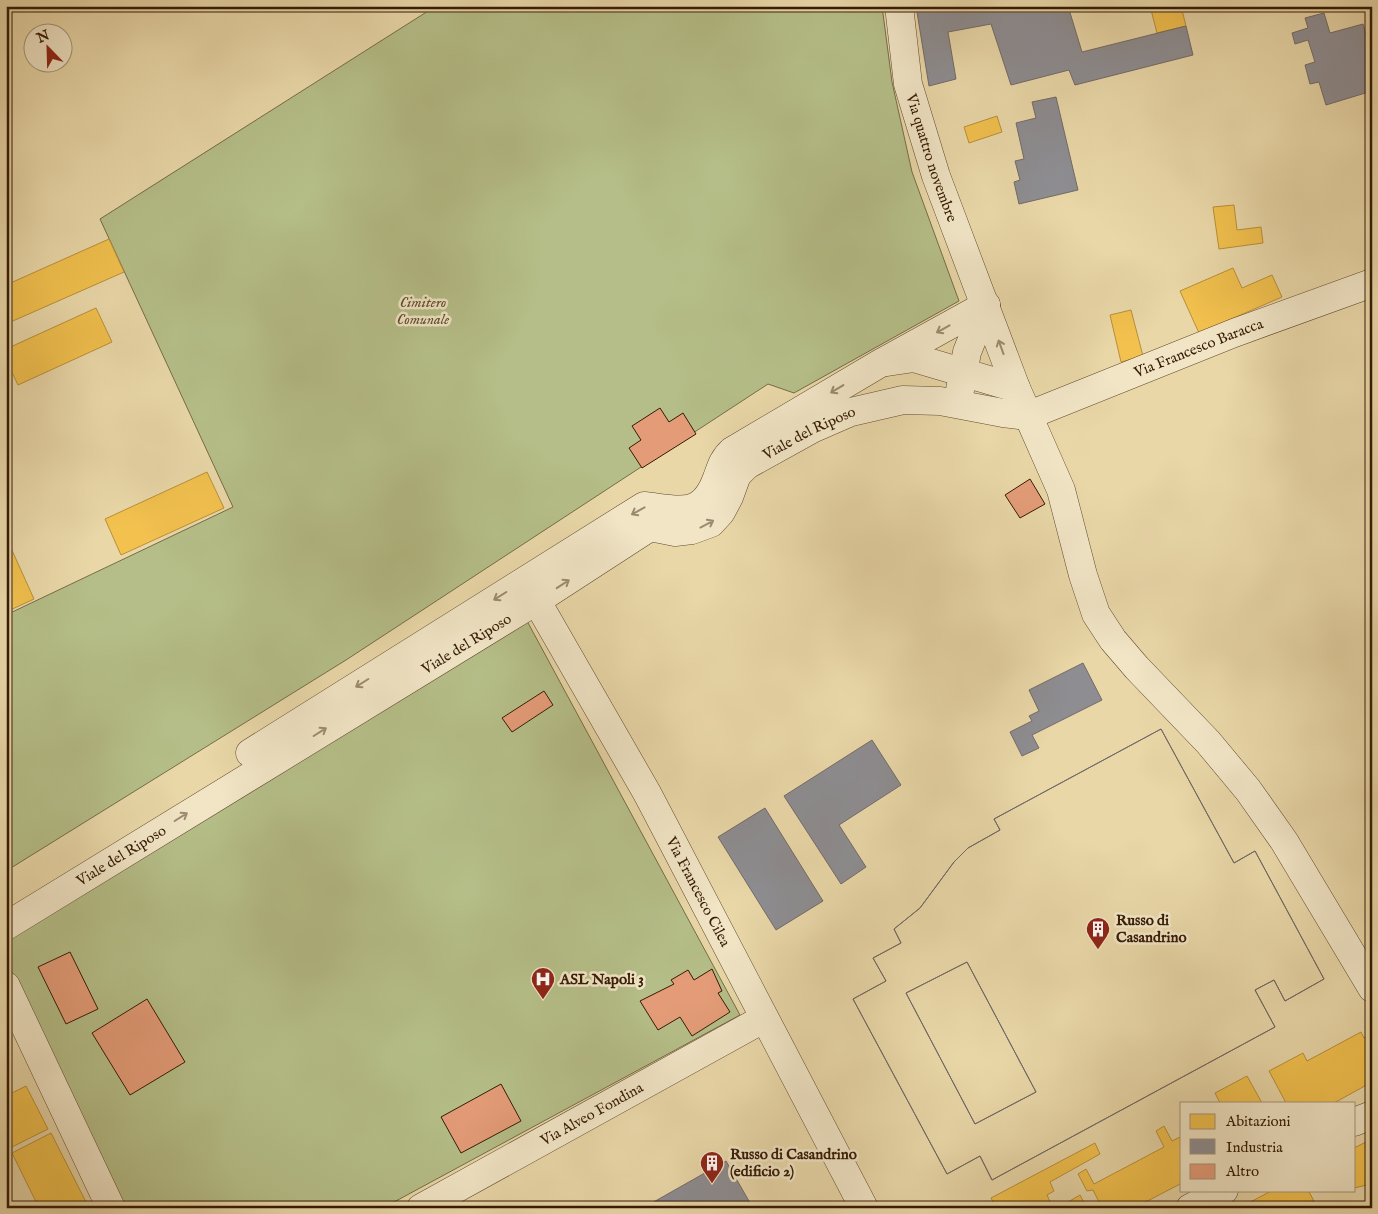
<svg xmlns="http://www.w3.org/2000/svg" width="1378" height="1214" font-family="'IM FELL English',serif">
  <rect width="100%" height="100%" fill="#e9d7a8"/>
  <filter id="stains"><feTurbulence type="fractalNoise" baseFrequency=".004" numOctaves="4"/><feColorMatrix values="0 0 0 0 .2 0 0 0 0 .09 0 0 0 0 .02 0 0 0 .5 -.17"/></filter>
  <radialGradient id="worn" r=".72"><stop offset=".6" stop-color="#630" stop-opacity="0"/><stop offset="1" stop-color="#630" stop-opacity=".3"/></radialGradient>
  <path fill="#b5be88" stroke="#756c46" d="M436 6H882L892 82 912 172 959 301 794 393 768 384 346 660 6 871V615L233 507 100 219Z
    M527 621 740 1015 383 1208H125L6 960V941Z"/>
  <path fill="#f2c14e" stroke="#b98f38" d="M1150 6H1181L1186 26 1157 33Z
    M997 116 1002 132 969 143 964 127Z
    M1234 205 1237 230 1261 227 1263 243 1219 249 1213 207Z
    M109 239 124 272 6 324V285Z
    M1233 268 1242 288 1272 275 1282 297 1199 333 1180 291Z
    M96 308 112 342 18 385 6 360V349Z
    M1131 310 1143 356 1121 362 1110 315Z
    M207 472 224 508 121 555 105 519Z
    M6 537 34 599 6 612Z
    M1361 1032 1364 1038 1372 1034V1082L1334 1103H1286L1269 1071 1303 1053 1307 1061Z
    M1247 1076 1262 1103H1220L1215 1093Z
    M26 1086 48 1129 6 1150V1096Z
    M1164 1126 1172 1141 1182 1136V1183L1134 1208H1102L1093 1190 1087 1191 1078 1174 1086 1169 1094 1184 1164 1147 1156 1131Z
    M51 1133 89 1208H39L12 1153Z
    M1372 1139V1182L1363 1186 1354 1188V1148Z
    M1095 1143 1100 1154 1050 1182 1054 1191 1047 1195 1053 1208H996L991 1198Z
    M1273 1190H1308L1314 1201 1300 1208H1239Z
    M1080 1195 1087 1208H1058Z"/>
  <path fill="#8d8d92" stroke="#736b67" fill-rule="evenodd" d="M916 6H1068L1082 52 1186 26 1193 55 1075 85 1069 70 1011 85 991 24 948 32 956 79 929 86Z
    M1324 13 1330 33 1363 24 1368 43 1372 42V91L1326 105 1319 82 1310 84 1305 65 1315 62 1308 40 1295 44 1292 33 1308 28 1305 18Z
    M1056 97 1078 190 1019 204 1014 182 1020 180 1015 161 1024 159 1016 123 1036 118 1032 102Z
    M1083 663 1102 700 1032 735 1039 748 1022 756 1010 732 1032 721 1029 716 1039 711 1029 690Z
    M1161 729 1234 863 1255 851 1324 979 1285 1001 1274 980 1255 990 1275 1027 992 1180 980 1156 947 1174 853 999 886 981 873 958 901 943 894 929 920 908 954 862 968 848 1000 830 994 819ZM967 962 1036 1092 975 1124 906 993Z
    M1161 729 1234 863 1255 851 1324 979 1285 1001 1274 980 1255 990 1275 1027 992 1180 980 1156 947 1174 853 999 886 981 873 958 901 943 894 929 920 908 954 862 968 848 1000 830 994 819ZM967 962 1036 1092 975 1124 906 993Z
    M872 740 901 785 839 825 866 867 841 884 784 796Z
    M765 808 823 901 776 930 718 837Z
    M726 1161 753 1208H643Z"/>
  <path fill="#e49c78" stroke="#351b04" d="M660 408 669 422 683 413 696 434 642 468 629 448 641 440 632 426Z
    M1030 479 1045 504 1020 518 1005 495Z
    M544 691 553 705 512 732 502 718Z
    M70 952 98 1009 66 1024 38 967Z
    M712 969 722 991 718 993 730 1012 692 1036 680 1017 658 1030 640 1001 674 984 671 980 688 970 694 980Z
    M147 999 185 1062 130 1095 92 1033Z
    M501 1084 521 1121 461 1153 441 1117Z"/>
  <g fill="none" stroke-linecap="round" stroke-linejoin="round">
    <g stroke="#624a2d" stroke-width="29">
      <g id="minor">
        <path id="s1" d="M899 6 908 84 936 176 1016 388 1061 490 1083 575 1096 614 1113 640 1137 668 1208 742 1248 790 1284 841 1372 988"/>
        <path d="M887 362 914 358 1016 388"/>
        <path d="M960 390 967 352 986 305"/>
        <path id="s2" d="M528 586 647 793 864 1208"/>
        <path d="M250 753 644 506C680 510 702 519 717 478 721 467 723 459 732 451L879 364 986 305"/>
        <path id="s3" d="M6 926 536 601 650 527 675 532 692 530 711 523 721 512 729 497 737 475 747 465 812 429 851 412 903 400 940 401 1003 413 1027 416 1234 333 1372 283"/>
        <path d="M6 986 111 1208"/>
        <path d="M1354 1122 1372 1115"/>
        <path id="s4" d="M421 1208 763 1019"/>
        <path d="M1190 1208 1224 1190"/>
      </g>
    </g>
    <use href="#minor" stroke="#f1e5c6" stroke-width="28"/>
  </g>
  <defs><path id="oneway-shaft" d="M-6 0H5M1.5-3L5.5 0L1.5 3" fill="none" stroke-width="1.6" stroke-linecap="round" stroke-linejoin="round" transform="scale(1.25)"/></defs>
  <g stroke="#9c8a6f">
    <use href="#oneway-shaft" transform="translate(943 329) rotate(151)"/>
    <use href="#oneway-shaft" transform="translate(1001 347) rotate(-110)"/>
    <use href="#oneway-shaft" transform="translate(837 389) rotate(149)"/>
    <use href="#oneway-shaft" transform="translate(638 511) rotate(151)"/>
    <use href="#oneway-shaft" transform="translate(707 524) rotate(-28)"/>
    <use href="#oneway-shaft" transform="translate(563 584) rotate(-33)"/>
    <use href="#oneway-shaft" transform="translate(500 596) rotate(148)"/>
    <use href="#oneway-shaft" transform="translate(362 683) rotate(148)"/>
    <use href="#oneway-shaft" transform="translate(320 732) rotate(-32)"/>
    <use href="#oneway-shaft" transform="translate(181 817) rotate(-32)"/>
  </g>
  <defs>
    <g id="building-pin" transform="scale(1.25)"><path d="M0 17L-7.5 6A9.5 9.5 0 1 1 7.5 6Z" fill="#8f2418" stroke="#f1e5c6"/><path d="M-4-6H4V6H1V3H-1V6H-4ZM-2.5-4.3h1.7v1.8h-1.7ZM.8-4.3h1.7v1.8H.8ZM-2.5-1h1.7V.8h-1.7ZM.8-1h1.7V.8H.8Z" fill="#fff"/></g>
    <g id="hospital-pin" transform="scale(1.25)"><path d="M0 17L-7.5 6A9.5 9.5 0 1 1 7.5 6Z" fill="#8f2418" stroke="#f1e5c6"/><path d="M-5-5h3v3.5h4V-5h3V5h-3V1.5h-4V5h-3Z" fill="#fff"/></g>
  </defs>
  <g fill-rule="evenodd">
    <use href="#building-pin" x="1098" y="929"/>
    <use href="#hospital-pin" x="543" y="979"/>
    <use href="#building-pin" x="712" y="1163"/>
  </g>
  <g text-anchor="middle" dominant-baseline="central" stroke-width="5" stroke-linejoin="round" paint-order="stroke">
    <g font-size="15" fill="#351b04" stroke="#f1e5c6">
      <text stroke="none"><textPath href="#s1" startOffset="156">Via quattro novembre</textPath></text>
      <text stroke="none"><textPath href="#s3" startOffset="1370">Via Francesco Baracca</textPath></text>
      <text stroke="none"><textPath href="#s3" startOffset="960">Viale del Riposo</textPath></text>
      <text stroke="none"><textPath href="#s3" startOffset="540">Viale del Riposo</textPath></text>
      <text stroke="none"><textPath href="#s3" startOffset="135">Viale del Riposo</textPath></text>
      <text stroke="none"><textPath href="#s2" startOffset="350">Via Francesco Cilea</textPath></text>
      <text stroke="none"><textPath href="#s4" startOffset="195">Via Alveo Fondina</textPath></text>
    </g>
    <g font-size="15" font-style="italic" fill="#5b4c2c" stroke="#f1e5c6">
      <text x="423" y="302">Cimitero<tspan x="423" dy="17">Comunale</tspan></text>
    </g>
    <g font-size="15" font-weight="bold" fill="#351b04" stroke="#f1e5c6" text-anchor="start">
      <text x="1116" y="920">Russo di<tspan x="1116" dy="17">Casandrino</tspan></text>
      <text x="560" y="979">ASL Napoli 3</text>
      <text x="730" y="1154">Russo di Casandrino<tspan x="730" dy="17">(edificio 2)</tspan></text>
    </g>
  </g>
  <rect width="1378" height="1214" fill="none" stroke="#e9d7a8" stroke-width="25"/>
  <rect x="8" y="8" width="1363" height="1199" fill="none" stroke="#351b04" stroke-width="2.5"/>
  <rect x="12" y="12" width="1353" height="1189" fill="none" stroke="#351b04"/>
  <rect x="1180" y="1102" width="175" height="90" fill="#f1e5c6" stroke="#a69478"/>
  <rect x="1190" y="1114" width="25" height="15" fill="#f2c14e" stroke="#a69478"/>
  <text x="1226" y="1126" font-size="15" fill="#351b04">Abitazioni</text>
  <rect x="1190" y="1139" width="25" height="15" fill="#8d8d92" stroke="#a69478"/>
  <text x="1226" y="1152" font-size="15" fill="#351b04">Industria</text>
  <rect x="1190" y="1164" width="25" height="15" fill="#e49c78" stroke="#a69478"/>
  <text x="1226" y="1176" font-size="15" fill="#351b04">Altro</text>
  <g transform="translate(48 48) rotate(337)"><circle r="24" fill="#f1e5c6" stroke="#a69478"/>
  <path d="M0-4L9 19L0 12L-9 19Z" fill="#8f2418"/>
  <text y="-8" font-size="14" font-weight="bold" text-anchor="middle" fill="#351b04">N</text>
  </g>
  <rect width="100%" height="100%" filter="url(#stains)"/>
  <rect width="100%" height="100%" fill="url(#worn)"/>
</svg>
